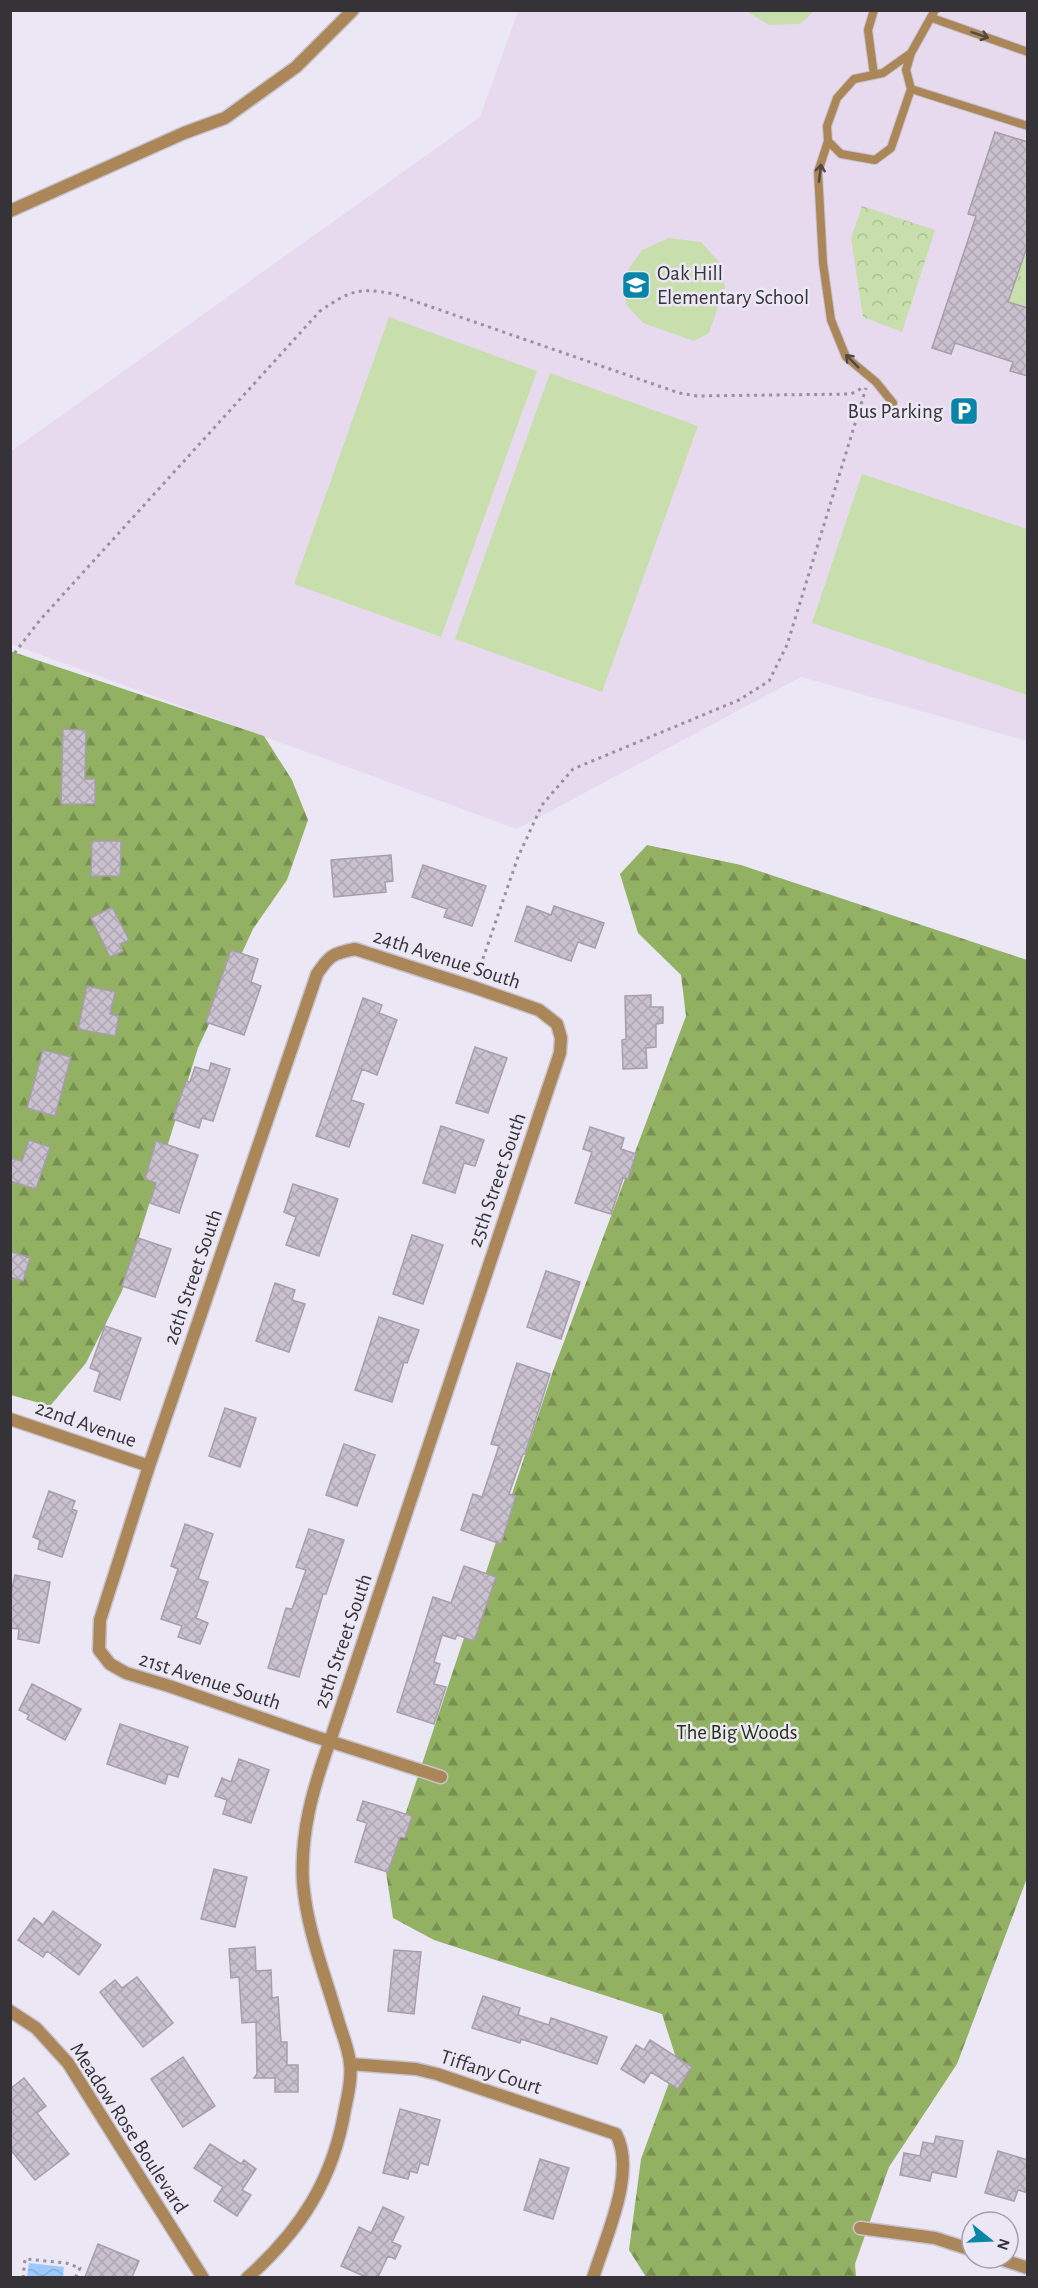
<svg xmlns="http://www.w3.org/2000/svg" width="1038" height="2288" font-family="'Alegreya Sans',sans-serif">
  <defs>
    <pattern id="grass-tufts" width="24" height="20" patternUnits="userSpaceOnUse" patternTransform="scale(1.5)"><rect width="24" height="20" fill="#c8deac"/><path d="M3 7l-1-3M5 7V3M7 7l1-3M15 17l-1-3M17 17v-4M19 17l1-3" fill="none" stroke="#acbf95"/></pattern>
    <pattern id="forest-firs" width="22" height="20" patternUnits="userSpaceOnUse" patternTransform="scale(1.5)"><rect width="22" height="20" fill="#92b163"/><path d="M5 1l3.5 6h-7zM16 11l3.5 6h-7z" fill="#789153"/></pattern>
    <pattern id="park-crowns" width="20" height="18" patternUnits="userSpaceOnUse" patternTransform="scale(1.5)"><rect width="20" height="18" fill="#c8deac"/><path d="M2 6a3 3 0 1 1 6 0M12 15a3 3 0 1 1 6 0" fill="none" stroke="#acbf95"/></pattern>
    <pattern id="water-waves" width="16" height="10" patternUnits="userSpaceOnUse" patternTransform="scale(1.5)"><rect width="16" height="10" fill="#9dc9fe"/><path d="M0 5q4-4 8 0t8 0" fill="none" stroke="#88adda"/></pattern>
    <pattern id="building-cross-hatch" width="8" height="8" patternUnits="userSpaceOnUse" patternTransform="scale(1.5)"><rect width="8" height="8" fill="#c9c1ce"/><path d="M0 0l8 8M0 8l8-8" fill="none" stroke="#ada6b2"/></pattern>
  </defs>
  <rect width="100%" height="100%" fill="#ece7f5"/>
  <path fill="#e8daee" d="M518 11H1027V741L801 677 517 829 11 644 10 452 480 117Z"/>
  <path fill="url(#grass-tufts)" d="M1025 251H1027V308L1008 302Z"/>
  <path fill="url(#forest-firs)" d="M10 651 264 736 292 780 308 820 287 880 253 929 198 1048 122 1291 86 1363 50 1406 11 1395Z
    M647 845 741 865 1027 960V1878L957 2064 889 2167 855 2264 856 2277H646L629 2250 641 2159 677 2061 662 2014 434 1940 393 1918 386 1872 553 1371 686 1016 681 975 638 933 620 874Z"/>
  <path fill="url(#park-crowns)" d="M862 206 935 230 902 332 863 317 851 238Z"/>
  <path fill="#c8deac" d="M746 11H814L800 24 769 25Z
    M669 238 701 242 720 263 725 287 709 333 694 341 643 323 626 304V273L642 250Z
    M389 317 537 371 441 637 294 584Z
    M550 373 698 426 602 692 455 639Z
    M862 474 1027 529V695L812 623Z"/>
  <path fill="url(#water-waves)" d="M29 2263 64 2267 63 2277H27Z"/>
  <path fill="url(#building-cross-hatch)" stroke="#a69eab" stroke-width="1.5" d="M995 132 1028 142V244L1008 302 1028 308V376L1010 371 1013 362 955 343 951 354 932 348 976 216 968 214Z
    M63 729 86 730 85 779H95V804H61Z
    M92 841H121L120 876H91Z
    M391 855 393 881 385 882 386 892 334 897 331 860Z
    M423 865 486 886 472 926 444 917 447 909 412 897Z
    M527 906 551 915 554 906 604 923 595 948 578 942 571 961 515 941Z
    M112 907 129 940 120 944 123 951 110 957 91 918Z
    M231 950 258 959 251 982 261 986 244 1035 206 1022Z
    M87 986 115 992 110 1014 119 1016 115 1036 78 1029Z
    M651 995V1007H663V1023L656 1024V1047L646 1048 647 1068 623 1069 622 1040 626 1039 625 996Z
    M363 998 382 1005 379 1013 397 1020 377 1075 362 1069 351 1100 364 1104 349 1147 316 1136Z
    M475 1047 507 1058 488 1113 456 1103Z
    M43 1050 71 1057 55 1116 27 1108Z
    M211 1063 230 1069 213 1121 202 1118 199 1128 173 1119 186 1081 190 1082 195 1067 209 1071Z
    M441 1126 484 1140 475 1166 464 1163 455 1193 423 1183Z
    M590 1127 624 1138 621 1149 636 1154 628 1179 623 1178 611 1214 575 1203 592 1152 583 1149Z
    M29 1140 50 1147 36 1189 10 1181V1158L22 1161Z
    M156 1141 198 1155 179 1213 150 1203 156 1183 145 1179Z
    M293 1184 338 1199 319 1256 286 1245 296 1217 284 1212Z
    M412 1235 443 1245 423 1304 393 1294Z
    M138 1238 171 1249 155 1297 122 1286Z
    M10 1251 30 1258 23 1281 10 1277Z
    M546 1271 580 1282 561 1339 527 1327Z
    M275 1283 295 1290 292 1300 305 1304 289 1352 256 1341Z
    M379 1317 419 1330 407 1363 404 1362 392 1402 355 1390Z
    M105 1326 141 1338 120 1400 94 1391 100 1372 90 1368Z
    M517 1363 550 1374 525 1454H523L509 1494 516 1496 501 1544 461 1530 473 1494 482 1497 499 1446 491 1444Z
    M225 1408 256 1418 240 1467 209 1456Z
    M344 1444 375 1455 357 1506 326 1495Z
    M49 1491 75 1501 72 1509 77 1511 62 1557 38 1549 40 1540 33 1537Z
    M185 1524 213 1534 198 1579 208 1582 196 1618 208 1623 200 1644 178 1637 182 1626 161 1619 178 1569 171 1566Z
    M309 1529 344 1540 326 1594H323L299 1677 268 1668 286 1608 292 1609 306 1570 296 1567Z
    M464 1566 496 1577 474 1641 457 1635 455 1639 442 1635 434 1662 440 1664 434 1684 446 1687 434 1724 397 1712 433 1597 451 1603Z
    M15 1575 50 1582 39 1643 18 1639 19 1629 10 1628V1598Z
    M32 1684 81 1709 65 1740 27 1719 29 1715 19 1710Z
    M120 1724 188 1747 178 1777 168 1774 165 1784 107 1764Z
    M239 1759 269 1770 251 1823 223 1814 227 1800 215 1796 222 1778 231 1782Z
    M363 1801 412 1816 405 1838 400 1837 388 1872 355 1862 367 1823 357 1820Z
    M214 1869 247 1877 235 1927 201 1919Z
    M53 1911 101 1945 79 1975 47 1951 43 1957 18 1940 34 1918 43 1925Z
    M255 1947 256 1971 271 1970 272 1998 278 1997 281 2042H287V2065H298V2092H275V2078H254L257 2074 256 2022 242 2023 239 1977 231 1978 229 1949Z
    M394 1950 421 1952 414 2014 388 2011Z
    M137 1977 173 2023 143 2047 100 1992 115 1980 122 1988Z
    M483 1996 520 2008 518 2015 549 2025 551 2018 607 2037 597 2064 521 2039 520 2043 472 2028Z
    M650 2040 692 2067 678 2089 651 2072 644 2083 621 2069 636 2045 644 2050Z
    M183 2057 215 2106 183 2127 151 2079Z
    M24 2078 46 2106 37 2113 69 2154 35 2180 10 2149V2089Z
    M400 2109 440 2120 428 2165 420 2163 417 2173 410 2171 408 2179 383 2173Z
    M936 2136 963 2141 956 2177 932 2172 930 2181 900 2175 904 2153 920 2156 923 2142 934 2144Z
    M210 2144 241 2164 244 2160 256 2169 242 2190 251 2195 237 2216 214 2201 223 2187 194 2168Z
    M998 2151 1028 2160V2193L1018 2190 1014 2201 985 2193Z
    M540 2159 569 2168 553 2219 524 2210Z
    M383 2207 404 2217 392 2242 401 2246 395 2259 388 2256 378 2277H366L341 2266 359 2227 371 2233Z
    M98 2244 139 2261 132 2277H85Z"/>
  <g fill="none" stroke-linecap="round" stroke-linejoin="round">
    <g stroke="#c7c3cf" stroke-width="10">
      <path id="lane" d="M932 18 1028 52
        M911 53 883 73 854 79 837 98 827 126 828 141 841 154 875 160 891 148 911 89 906 70 911 53 935 10
        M874 75 868 30 874 10
        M911 89 1028 126
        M828 141 818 172 823 263 831 320 846 357 876 382 893 403"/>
    </g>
    <g stroke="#c7c3cf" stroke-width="15">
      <path id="street" d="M10 211 184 133 225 118 296 67 353 10
        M10 1419 149 1466
        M10 2011 36 2028 68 2063 203 2278
        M350 2064 416 2069 437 2074 616 2134C637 2172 605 2238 593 2278
        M860 2228 935 2238 972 2250
        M997 2258 1028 2268
        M247 2278C301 2230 333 2180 345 2109 348 2095 352 2078 350 2064 349 2049 342 2034 338 2020 325 1975 307 1930 303 1883 300 1833 313 1788 330 1741L560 1053 561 1038 557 1024 539 1010 473 987 355 949C333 953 329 956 317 974L149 1466 100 1620 99 1650 110 1664 126 1673 169 1686 310 1735 441 1777"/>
    </g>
    <path stroke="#96929c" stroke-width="3" stroke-dasharray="3 4.5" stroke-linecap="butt" d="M10 659 40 620 320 311C350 291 357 287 394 294L679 393 697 396 851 394 864 387
      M478 973 518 857 542 805 573 769 739 700 769 681 787 645 866 388
      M23 2278 25 2259 66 2263 80 2268 75 2278"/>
    <use href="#lane" stroke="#ab8658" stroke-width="8"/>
    <use href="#street" stroke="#ab8658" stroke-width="12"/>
  </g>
  <defs><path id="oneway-shaft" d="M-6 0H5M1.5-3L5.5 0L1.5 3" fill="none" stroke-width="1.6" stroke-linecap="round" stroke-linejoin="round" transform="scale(1.5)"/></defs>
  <g stroke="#524840">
    <use href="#oneway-shaft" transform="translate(980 35) rotate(19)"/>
    <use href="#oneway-shaft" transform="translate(820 173) rotate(-83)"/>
    <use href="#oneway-shaft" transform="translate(852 361) rotate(-135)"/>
  </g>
  <defs>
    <g id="school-square" transform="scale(1.5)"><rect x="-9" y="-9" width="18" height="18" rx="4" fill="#0a84a9" stroke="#ece7f5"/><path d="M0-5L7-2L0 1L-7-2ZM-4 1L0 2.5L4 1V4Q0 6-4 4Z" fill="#fff"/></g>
    <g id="parking-square" transform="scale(1.5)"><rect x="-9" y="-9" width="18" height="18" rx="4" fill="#0a84a9" stroke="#ece7f5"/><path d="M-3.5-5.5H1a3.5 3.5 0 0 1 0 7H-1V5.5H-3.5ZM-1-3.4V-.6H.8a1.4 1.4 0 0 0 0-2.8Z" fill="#fff"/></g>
  </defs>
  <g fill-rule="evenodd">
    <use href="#school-square" x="636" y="285"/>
    <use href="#parking-square" x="964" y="411"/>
  </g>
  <g text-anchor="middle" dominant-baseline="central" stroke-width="5" stroke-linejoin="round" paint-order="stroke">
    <g font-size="21" fill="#353338" stroke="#ece7f5" text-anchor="start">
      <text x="657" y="273">Oak Hill<tspan x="657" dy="24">Elementary School</tspan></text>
      <text x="943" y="411" text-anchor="end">Bus Parking</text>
    </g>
    <g font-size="21" fill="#353338" stroke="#ece7f5">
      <text transform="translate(447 959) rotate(18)">24th Avenue South</text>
      <text transform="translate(497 1180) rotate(-71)">25th Street South</text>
      <text transform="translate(193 1277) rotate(-71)">26th Street South</text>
      <text transform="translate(86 1424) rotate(19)">22nd Avenue</text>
      <text transform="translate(343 1641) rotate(-71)">25th Street South</text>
      <text transform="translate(210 1681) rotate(18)">21st Avenue South</text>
      <text transform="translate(491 2072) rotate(18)">Tiffany Court</text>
      <text transform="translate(129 2128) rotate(57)">Meadow Rose Boulevard</text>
    </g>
    <g font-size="21" fill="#273413" stroke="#ece7f5">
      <text x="737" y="1732">The Big Woods</text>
    </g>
  </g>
  <rect width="1038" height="2288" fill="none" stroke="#353338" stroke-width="24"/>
  <g transform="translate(990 2240) rotate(108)"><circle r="28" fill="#ece7f5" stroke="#a39fa9" stroke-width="1.5"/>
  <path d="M0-4.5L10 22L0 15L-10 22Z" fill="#0a84a9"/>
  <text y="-9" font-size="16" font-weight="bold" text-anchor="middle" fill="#353338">N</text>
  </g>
</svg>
